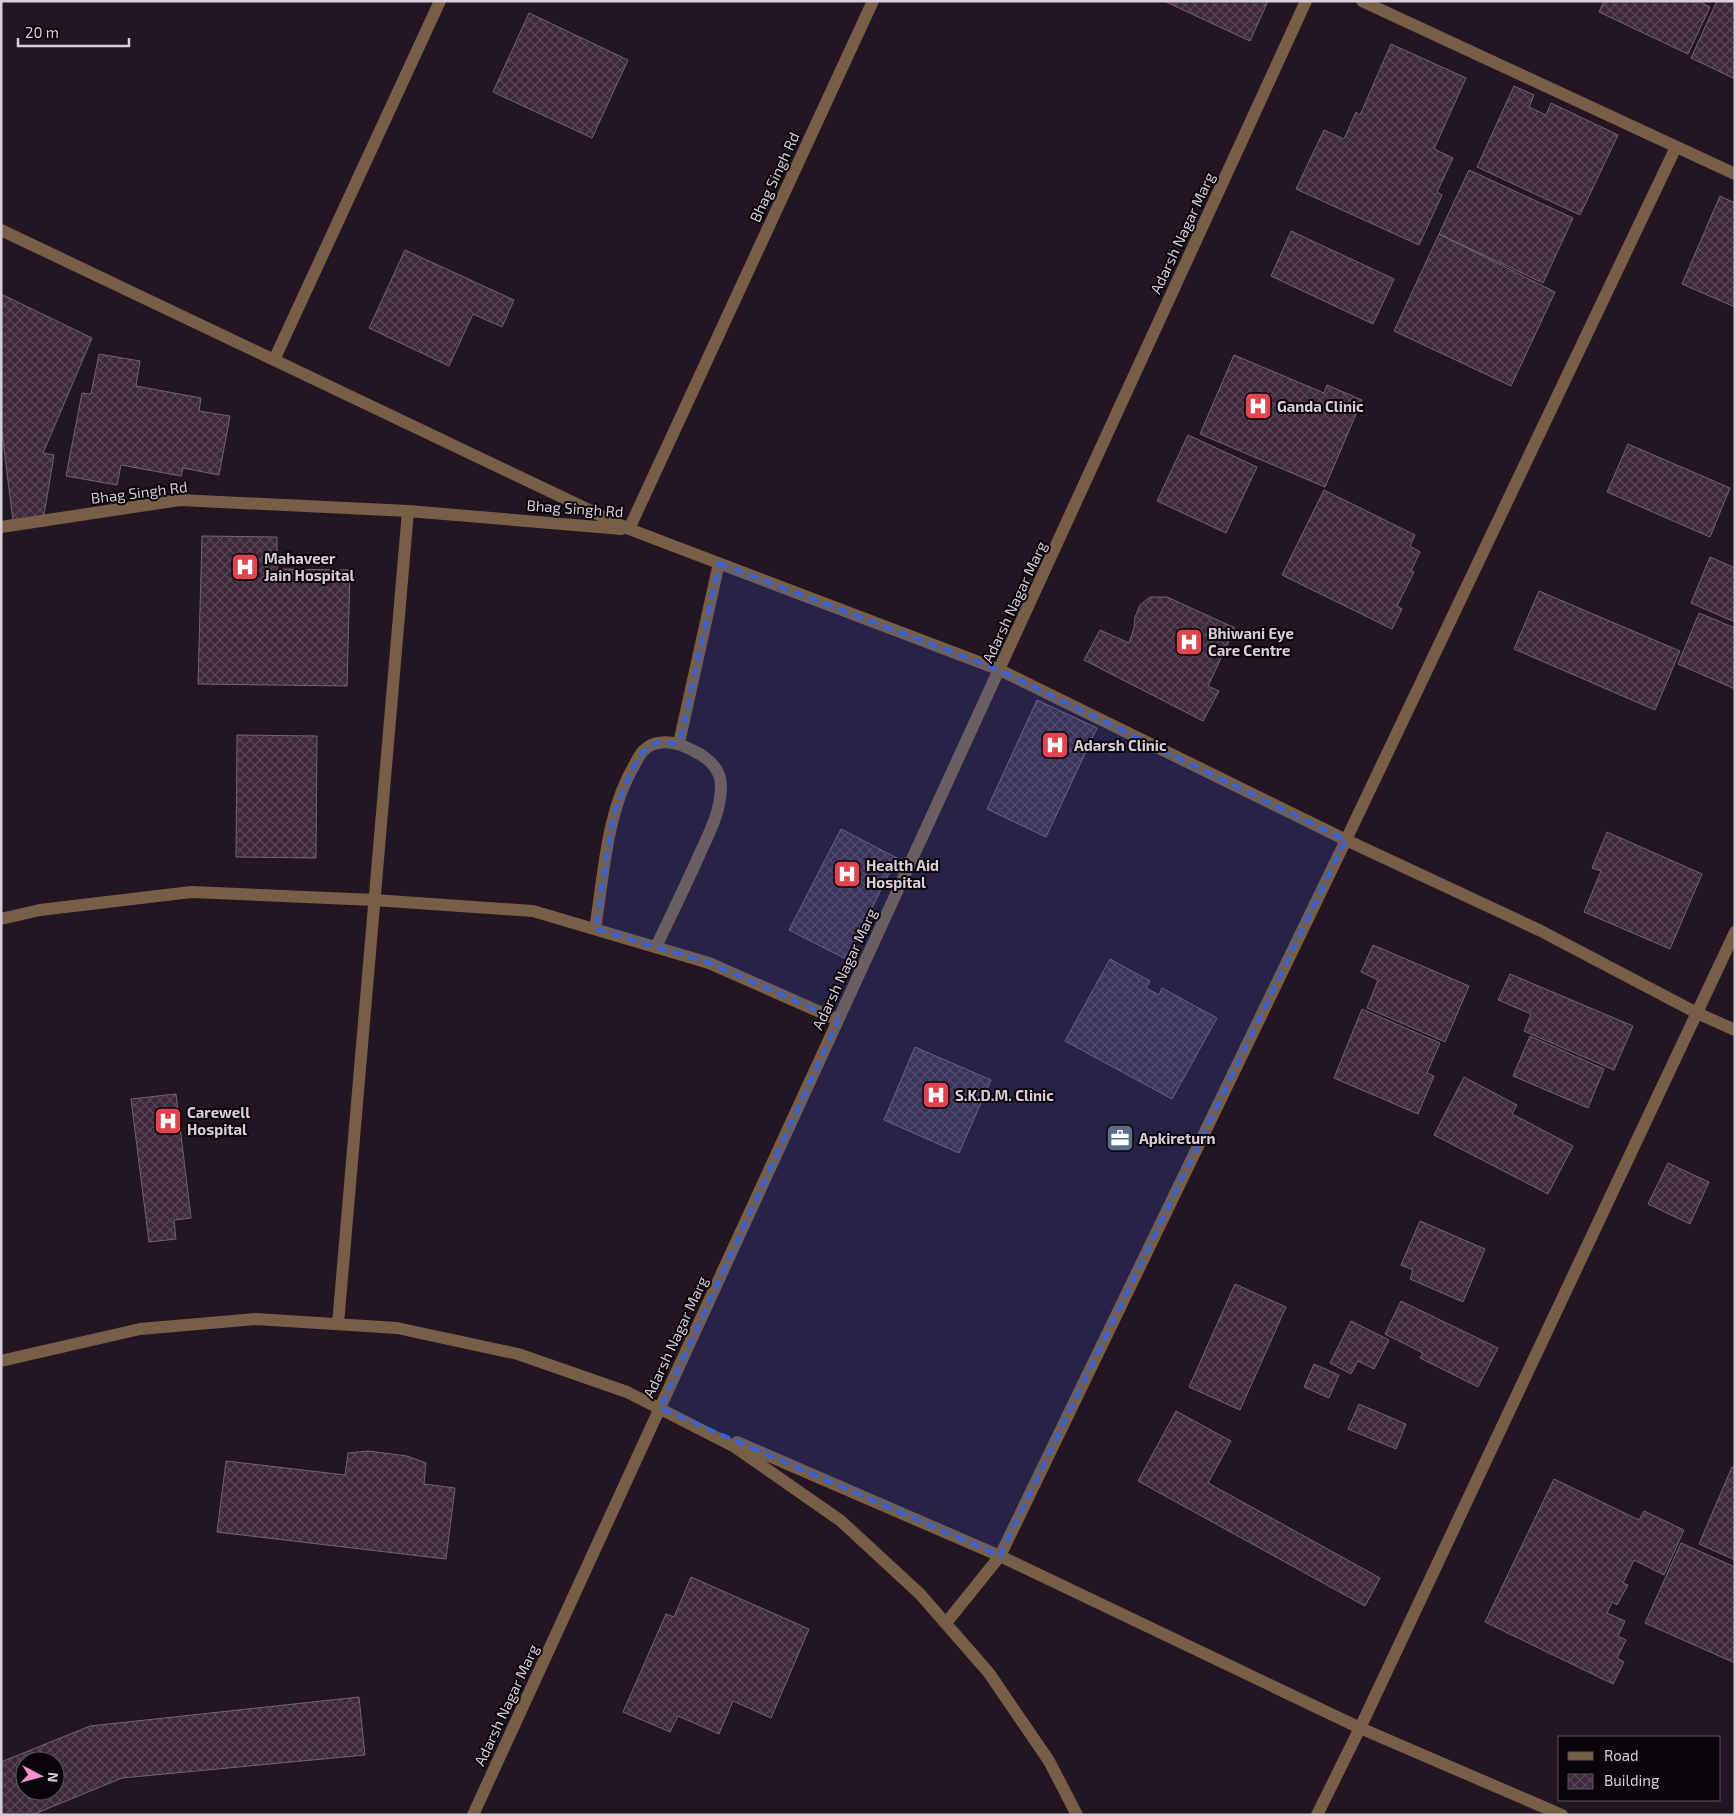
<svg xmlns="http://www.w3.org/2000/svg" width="1736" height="1816" font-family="'Exo 2',sans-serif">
  <defs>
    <pattern id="building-cross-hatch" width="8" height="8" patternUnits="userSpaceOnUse" patternTransform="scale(1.25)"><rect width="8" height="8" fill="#3e283c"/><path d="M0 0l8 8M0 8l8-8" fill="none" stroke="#594657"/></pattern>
  </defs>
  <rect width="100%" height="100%" fill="#241523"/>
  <path fill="url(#building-cross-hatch)" stroke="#746272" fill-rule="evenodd" d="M1164 1H1268L1250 41Z
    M1604 1H1698L1710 7 1688 54 1599 12Z
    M1717 1H1735V79L1691 58Z
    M529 13 628 60 592 138 493 92Z
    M1391 44 1466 78 1434 149 1453 158 1437 192 1442 195 1419 245 1296 189 1324 130 1344 139 1356 112 1360 115Z
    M1514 86 1534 95 1529 107 1546 115 1551 103 1618 135 1580 215 1477 167Z
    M1469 170 1573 218 1543 283 1439 234Z
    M1720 196 1735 203V307L1682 284Z
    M1291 231 1394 279 1373 324 1271 276Z
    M1439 234 1555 292 1511 386 1394 331Z
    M405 250 514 300 502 327 473 314 449 366 369 328Z
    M1 294 92 338 43 453 54 455 43 521H13L1 425Z
    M99 354 140 361 136 386 201 398 199 411 230 416 219 475 183 468 181 476 121 465 117 485 66 476 82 393 91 394Z
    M1234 355 1324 393 1327 385 1362 400 1325 487 1200 434Z
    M1188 435 1257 467 1226 533 1157 501Z
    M1628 444 1730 488 1710 537 1607 492Z
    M1324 490 1415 535 1410 546 1420 552 1411 571 1414 572 1397 606 1402 609 1392 629 1282 575Z
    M202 536 277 537V569L350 570 347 686 198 684Z
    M1710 557 1735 568V622L1691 603Z
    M1539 591 1680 651 1655 710 1514 649Z
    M1150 597H1167L1235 628 1208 686 1219 691 1203 721 1084 660 1100 630 1129 643 1134 628 1135 617 1140 605Z
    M1699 613 1735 628V689L1678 664Z
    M1037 700 1097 728 1046 837 987 809Z
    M237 735 317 736 316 858 236 857Z
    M841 829 897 858 846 959 789 930Z
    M1607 832 1702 874 1670 949 1584 912 1601 871 1592 868Z
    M1373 945 1469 986 1445 1042 1367 1008 1378 980 1361 972Z
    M1110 959 1150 981 1146 988 1159 995 1162 988 1217 1018 1172 1099 1065 1041Z
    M1510 974 1633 1026 1614 1070 1524 1031 1531 1014 1498 1000Z
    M1362 1009 1440 1043 1427 1073 1434 1076 1418 1114 1334 1078Z
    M1530 1036 1604 1069 1588 1108 1513 1076Z
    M915 1047 991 1080 959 1153 884 1120Z
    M1464 1077 1517 1105 1512 1114 1573 1146 1548 1194 1434 1135Z
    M176 1094 191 1218 174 1220 176 1239 149 1242 131 1099Z
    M1668 1163 1709 1182 1690 1224 1648 1204Z
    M1420 1221 1485 1249 1463 1302 1410 1279 1413 1270 1401 1265Z
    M1235 1284 1286 1307 1240 1410 1189 1387Z
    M1401 1301 1498 1348 1478 1387 1420 1358 1423 1353 1385 1334Z
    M1351 1321 1389 1340 1374 1369 1358 1361 1351 1374 1330 1363Z
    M1314 1364 1339 1375 1329 1398 1304 1387Z
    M1359 1404 1406 1424 1396 1449 1348 1429Z
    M1176 1411 1231 1441 1208 1483 1380 1578 1365 1606 1138 1481Z
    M368 1451 407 1456 426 1463 424 1484 455 1488 446 1559 217 1532 226 1461 345 1475 348 1453Z
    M1732 1467 1735 1468V1560L1699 1544Z
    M1554 1479 1639 1520 1644 1511 1684 1530 1664 1575 1634 1560 1623 1583 1628 1585 1617 1605 1612 1602 1607 1613 1625 1621 1618 1636 1626 1640 1617 1658 1624 1662 1613 1684 1485 1622Z
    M1681 1543 1735 1567V1663L1645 1623Z
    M691 1577 809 1629 771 1718 733 1701 719 1734 678 1716 670 1732 623 1712 666 1614 674 1617Z
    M359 1697 365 1755 122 1778 32 1815H1V1762L90 1726ZM25 1761H55V1791H25Z"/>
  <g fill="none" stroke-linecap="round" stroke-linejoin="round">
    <path stroke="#775e46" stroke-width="12" d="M1362 1 1735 174
      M1 230 629 529 1000 670 1346 840 1539 930 1697 1013 1735 1030
      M274 360 440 1
      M1 527 180 500 408 511 622 529
      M629 529 873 1
      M679 743 719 563
      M1 919 40 910 191 892 374 900 533 911 709 963 838 1020
      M595 929C604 875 606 812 635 764 637 760 640 754 643 751 656 737 677 742 692 750 707 757 721 768 721 786 721 809 711 830 701 851 687 883 671 915 656 947
      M338 1324 408 511
      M1 1361 140 1329 256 1319 397 1328 518 1354 627 1392 735 1447 841 1521 920 1594 989 1673 1049 1761 1077 1815
      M737 1442 1000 1556 1360 1728 1562 1815
      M946 1623 1000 1556 1346 840 1676 147
      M473 1815 1306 1
      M1317 1815 1360 1728 1735 932"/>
  </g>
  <path fill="#3961d8" fill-opacity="0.2" stroke="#3961d8" stroke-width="4" stroke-dasharray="10 6" stroke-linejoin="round" d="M719 563 1000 670 1346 840 1000 1556 660 1408 838 1020 709 963 595 929 613 815 629 775 643 751 657 742 679 743Z"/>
  <defs>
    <g id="hospital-square" transform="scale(1.4375)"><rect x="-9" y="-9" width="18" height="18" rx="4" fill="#e0444e" stroke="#090409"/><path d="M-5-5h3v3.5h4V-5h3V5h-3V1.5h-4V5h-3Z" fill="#fff"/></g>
    <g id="office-square" transform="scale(1.4375)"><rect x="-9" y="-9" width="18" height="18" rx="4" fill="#5c6f8a" stroke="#090409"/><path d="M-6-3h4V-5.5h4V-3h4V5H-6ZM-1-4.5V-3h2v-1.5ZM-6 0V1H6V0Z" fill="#fff"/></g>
  </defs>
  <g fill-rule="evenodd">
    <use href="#hospital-square" x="1258" y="406"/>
    <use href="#hospital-square" x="245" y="567"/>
    <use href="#hospital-square" x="1189" y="642"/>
    <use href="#hospital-square" x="1055" y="745"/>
    <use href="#hospital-square" x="847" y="874"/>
    <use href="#hospital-square" x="936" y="1095"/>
    <use href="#hospital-square" x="168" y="1121"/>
    <use href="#office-square" x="1120" y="1138"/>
  </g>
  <g text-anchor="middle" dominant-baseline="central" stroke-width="4" stroke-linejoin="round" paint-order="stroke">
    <g font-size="15" fill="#d9ced7" stroke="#090409">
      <text transform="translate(774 177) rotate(-65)">Bhag Singh Rd</text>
      <text transform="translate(1182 233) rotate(-65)">Adarsh Nagar Marg</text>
      <text transform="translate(139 492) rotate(-7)">Bhag Singh Rd</text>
      <text transform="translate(575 508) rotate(4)">Bhag Singh Rd</text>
      <text transform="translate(1014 602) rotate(-65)">Adarsh Nagar Marg</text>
      <text transform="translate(844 969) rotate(-65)">Adarsh Nagar Marg</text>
      <text transform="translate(675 1337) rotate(-65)">Adarsh Nagar Marg</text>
      <text transform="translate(506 1705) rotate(-65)">Adarsh Nagar Marg</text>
    </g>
    <g font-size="15" font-weight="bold" fill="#d9ced7" stroke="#090409" text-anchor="start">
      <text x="1277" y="406">Ganda Clinic</text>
      <text x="264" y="558">Mahaveer<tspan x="264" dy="17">Jain Hospital</tspan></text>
      <text x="1208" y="633">Bhiwani Eye<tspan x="1208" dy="17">Care Centre</tspan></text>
      <text x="1074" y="745">Adarsh Clinic</text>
      <text x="866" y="865">Health Aid<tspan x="866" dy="17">Hospital</tspan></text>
      <text x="955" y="1095">S.K.D.M. Clinic</text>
      <text x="187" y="1112">Carewell<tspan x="187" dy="17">Hospital</tspan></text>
      <text x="1139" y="1138">Apkireturn</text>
    </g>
  </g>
  <rect width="1736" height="1816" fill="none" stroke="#d9ced7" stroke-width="5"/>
  <rect x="1558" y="1736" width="162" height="65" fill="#090409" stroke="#5c555b"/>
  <rect x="1568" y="1752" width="25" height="8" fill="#775e46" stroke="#5c555b"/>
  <text x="1604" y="1761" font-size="15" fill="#d9ced7">Road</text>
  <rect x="1568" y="1774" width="25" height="15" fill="url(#building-cross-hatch)" stroke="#5c555b"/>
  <text x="1604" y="1786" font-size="15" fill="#d9ced7">Building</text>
  <g transform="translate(40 1776) rotate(96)"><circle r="24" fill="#090409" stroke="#5c555b"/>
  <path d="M0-4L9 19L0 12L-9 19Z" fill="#f690cf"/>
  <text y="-8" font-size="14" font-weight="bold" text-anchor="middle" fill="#d9ced7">N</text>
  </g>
  <path d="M18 38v8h111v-8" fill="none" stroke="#d9ced7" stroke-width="2.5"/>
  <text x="25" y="38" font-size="15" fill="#d9ced7" stroke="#090409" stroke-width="4" paint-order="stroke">20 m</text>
</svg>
